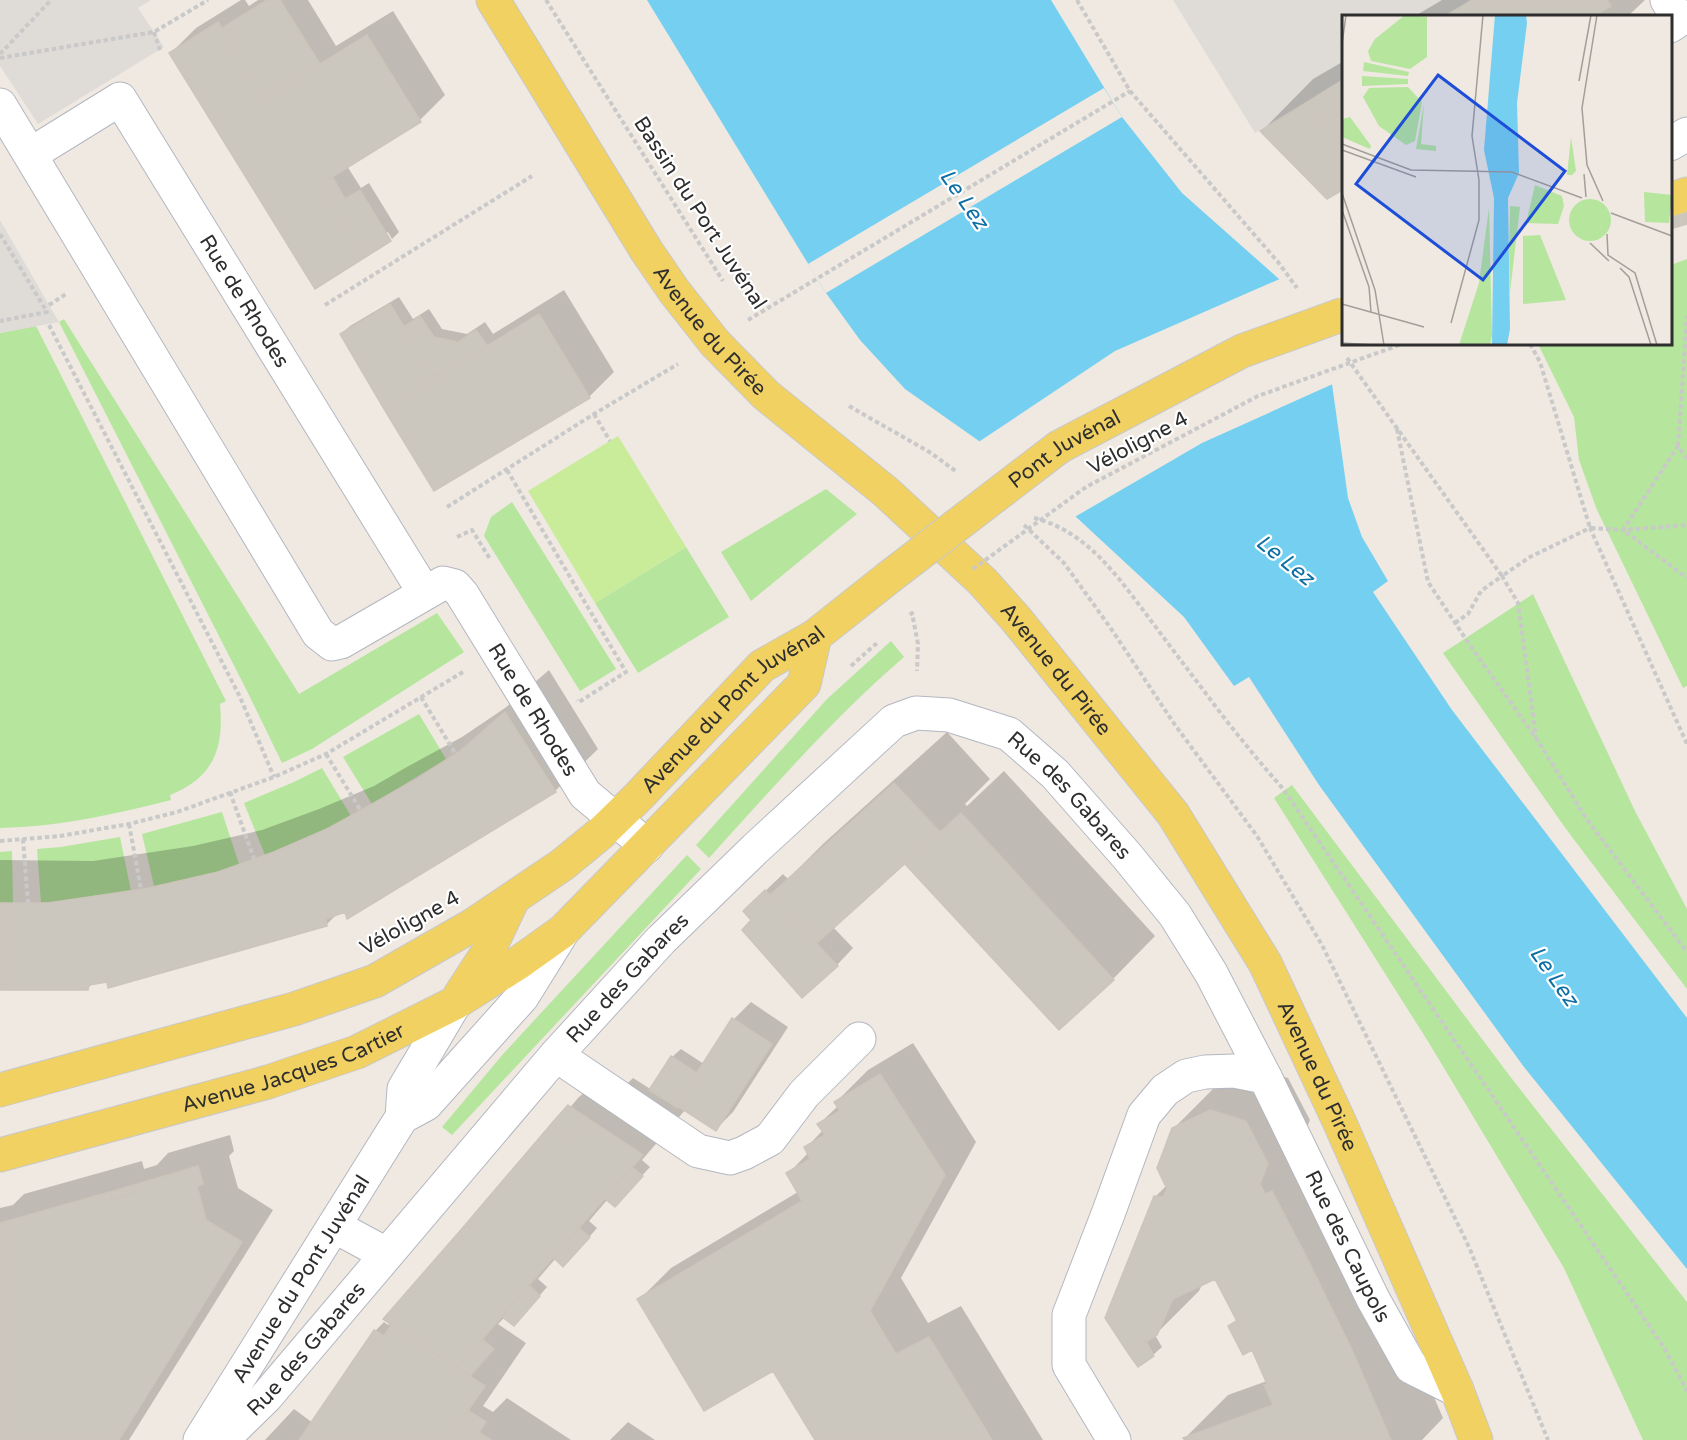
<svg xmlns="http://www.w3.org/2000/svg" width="1687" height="1440" font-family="'Varela Round',sans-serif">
  <rect width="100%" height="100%" fill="#efe9e1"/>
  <path fill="#b6e59e" d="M1687 259V686L1683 688 1597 510 1579 460 1574 417 1538 344H1670L1671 265Z
    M64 319 299 694 437 613 464 652 312 749 282 763 248 693 59 322Z
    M36 326 226 701 220 704C224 749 214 777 170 795L171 800C115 814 58 827 0 828V333Z
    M826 489 857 514 751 601 721 552Z
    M512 502 616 669 580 691 484 536 491 517Z
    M686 547 729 617 638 673 595 603Z
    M1533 594 1635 811 1687 909V989L1566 829 1443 653Z
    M891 641 904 657C833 718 772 789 709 858L696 845 827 699Z
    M419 714 446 759 372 804 343 757Z
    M322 768 351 816 329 828 265 855 244 803 294 782Z
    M1292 785 1509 1075 1687 1302V1440H1643L1564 1268 1429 1043 1274 798Z
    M222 812 239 864 218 872 154 886 142 834Z
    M120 837 131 891 41 903 37 849 61 847Z
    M12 851 13 903H0V852Z
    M687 855 701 869 452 1135 442 1127 504 1053Z"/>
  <path fill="#c9ec9a" d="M618 436 686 547 595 603 528 491Z"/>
  <path fill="#dfdcd8" d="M0 0H151L138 8 164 47 38 124 0 66Z
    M1173 0H1472L1444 16H1344L1343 79 1255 133Z
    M0 220 49 305 59 322 0 333Z"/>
  <path fill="#75cff0" d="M647 0H1051L1122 117 1182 193 1279 279 1308 315 1332 384 1348 498 1362 537 1388 581 1373 592 1452 710 1687 1018V1269L1524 1067 1319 785 1249 677 1234 686 1184 617 1075 516 979 441 905 389 860 340 826 293Z"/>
  <path fill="#efe9e1" d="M1104 88 1122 117 826 293 808 264Z
    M1282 278 1311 314 1335 383 1202 443 1073 518 977 443 1115 351Z"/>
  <path fill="#0003" d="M241 0H245L249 6 258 0H308L336 46 393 11 445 95 420 120 347 166 361 188 369 183 399 232 392 239 388 232 385 235 171 53 196 28Z
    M1442 0H1645L1628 16H1415Z
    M1344 61V187L1262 131 1313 79Z
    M564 290 614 372 589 397 391 405 341 334 350 326 399 297 413 319 429 309 442 329 467 334 485 322 493 334Z
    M549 670 598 749 555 791 346 910 337 914 326 925 94 982 88 988 0 989V860L93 861 193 846 262 830 319 809 374 786 405 768 462 737 505 708Z
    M947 732 990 779 965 804 967 806 1004 771 1155 936 1113 979 926 842 833 927 853 948 837 965 753 920 762 894 783 874 788 879 824 843Z
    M751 1002 788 1027 733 1112 716 1129 686 1109 642 1160 650 1167 623 1196 608 1199 589 1221 597 1228 572 1257 556 1258 538 1279 547 1287 522 1316 505 1317 498 1324 526 1343 483 1406 493 1412 507 1398 571 1440H265L294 1409 313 1423 375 1331 384 1322 388 1325 390 1323 578 1098 596 1082 614 1097 633 1078 652 1090 672 1057 681 1049 704 1064 734 1019Z
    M913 1043 976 1142 901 1278 928 1323 961 1306 1043 1440H817L773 1369 639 1300 671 1268 798 1192 788 1174 808 1153 806 1148 823 1130 819 1124 838 1106 836 1102 868 1070Z
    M1254 1067 1288 1078 1310 1120 1302 1140 1395 1307 1443 1418 1422 1440H1187L1185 1438 1228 1395 1267 1381 1252 1348 1243 1353 1230 1326 1237 1319 1215 1277 1203 1283 1199 1291 1155 1335 1162 1347 1153 1355 1139 1365 1156 1196 1167 1185 1174 1128 1217 1085Z
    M230 1135 234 1151 229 1156 238 1188 273 1210 129 1440H0V1208L13 1205 24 1194 142 1161 144 1169 157 1165 168 1153Z
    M628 1422 655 1440H610Z"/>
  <path fill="#cbc7bf" stroke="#cbc5ba" stroke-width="1.5" d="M267 0H280L320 64 265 98 222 28Z
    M1472 0H1607L1611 6 1595 16 1447 15Z
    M218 22 265 98 367 35 421 122 319 185 364 258 315 289 169 53Z
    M1344 79V108L1319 123 1306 103Z
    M1306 103 1319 123 1344 108V189L1327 199 1260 131Z
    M332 176 345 199 360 190 391 241 364 258 319 185Z
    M1687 211V224L1670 229V217Z
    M390 304 436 377 384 409 340 334Z
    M539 314 590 398 434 491 384 409Z
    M420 316 434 337 458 342 476 330 487 345 436 377 404 327Z
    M505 712 556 792 347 919 345 912 326 919 327 926 108 988 107 982 89 985 88 990H0V903H49L149 888 218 872 274 852 329 828 417 779 460 751Z
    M894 783 940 832 817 943 770 895Z
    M961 813 1114 980 1059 1030 905 864Z
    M765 890 838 966 802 998 742 930 751 920 743 911Z
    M732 1018 772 1044 716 1131 676 1105Z
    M671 1056 697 1073 676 1105 679 1106 678 1108 649 1090Z
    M880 1074 945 1175 870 1311 896 1354 929 1337 992 1440H815L773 1371 704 1411 637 1299 802 1201 786 1173 810 1159 804 1147 825 1135 817 1124 840 1111 834 1102Z
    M568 1105 590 1120 572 1140 552 1123Z
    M1210 1110 1246 1121 1268 1164 1260 1184 1265 1194 1272 1191 1307 1258 1352 1350 1391 1440H1185L1183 1438 1273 1405 1264 1385 1267 1384 1252 1350 1215 1279 1173 1299 1157 1335 1128 1353 1105 1318 1154 1196 1163 1197 1167 1189 1157 1168 1172 1128Z
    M590 1120 643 1155 457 1368 383 1319 466 1224 477 1234 498 1209 488 1198 552 1123 572 1140Z
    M198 1166 203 1184 197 1186 206 1220 242 1242 119 1440H0V1223L110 1192 112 1200 136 1192 134 1185Z
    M632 1167 643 1176 615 1207 604 1198Z
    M134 1185 136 1192 112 1200 110 1192Z
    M488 1198 498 1209 477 1234 466 1224Z
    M579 1228 590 1237 563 1267 553 1257Z
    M529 1285 540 1296 514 1326 501 1316Z
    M1236 1321 1252 1350 1243 1355 1228 1326Z
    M391 1325 485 1386 448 1440H299L359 1352 368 1359Z
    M374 1330 384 1336 368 1359 359 1352Z
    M482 1339 494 1349 470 1376 457 1368Z
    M1146 1341 1154 1356 1138 1367 1128 1353Z
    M468 1410 474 1429 467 1440H448Z
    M468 1410 486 1422 479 1432 474 1429Z
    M474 1429 479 1432 491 1440H467Z"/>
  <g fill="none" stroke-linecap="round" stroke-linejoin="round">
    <g stroke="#b4b7c1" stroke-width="35">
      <g id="minor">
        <path d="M1667 0 1679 20 1670 26"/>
        <path id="s1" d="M0 105 318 633 332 644 341 642 443 583 455 586 462 594 585 794 647 846"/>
        <path d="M1670 144 1687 134"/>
        <path id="s2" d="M31 154 120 99 424 592"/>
        <path d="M556 1055 698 1151 730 1158 744 1153 770 1139 804 1094 859 1039"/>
        <path d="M402 1117 426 1104 522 997 563 931"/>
        <path d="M334 1226 386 1254"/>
        <path id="s3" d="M200 1440 402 1117 404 1089 455 1003"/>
        <path id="s4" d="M222 1440 266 1397 556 1055 661 940 755 849 894 721 916 713 949 715 1009 734 1055 774 1127 856 1175 915 1211 973 1265 1077 1373 1299 1411 1367 1457 1390"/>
        <path d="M1114 1440 1069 1365V1315L1108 1214 1144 1115 1165 1090 1186 1076 1205 1072 1234 1071 1265 1077"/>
      </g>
    </g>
    <g stroke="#c9c9c9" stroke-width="35">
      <g id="major">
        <path id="s5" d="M493 0 646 250 674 291 715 343 766 395 886 492 983 582 1016 619 1173 814 1265 963 1339 1121 1457 1390 1476 1440"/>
        <path d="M1670 200 1687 194"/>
        <path d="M460 995 488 952 513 899"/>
        <path id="s6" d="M0 1090 294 1009 375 981 473 925 562 865 601 833 638 797 762 666 815 636 888 578"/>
        <path id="s7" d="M0 1155 268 1082 357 1052 455 1003 518 963 563 931 804 684 815 636"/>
      </g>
    </g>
    <path stroke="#c9c9c9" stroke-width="4" stroke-dasharray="4.5 3" stroke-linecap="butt" d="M546 0 723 281
      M1077 0 1130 91 1278 262 1297 288
      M154 32 160 50
      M0 54 51 0
      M0 58 154 32 208 0
      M0 234 47 312 0 321
      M49 305 66 294
      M325 305 532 176
      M748 320 1130 91
      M49 325 240 697 274 777
      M1530 344 1540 362 1590 528 1623 530 1687 525
      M1347 358 1502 576 1530 557 1590 528 1687 744
      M849 406 931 453 957 472
      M594 414 610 441
      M1397 429 1428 582 1467 641 1538 741 1586 818 1687 952
      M1678 446 1687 316
      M1687 459 1678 446 1623 530 1687 578
      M507 470 626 672 579 702 577 700
      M447 507 594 414 678 364
      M1034 518C1087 531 1118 577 1149 618 1167 642 1185 666 1204 691 1229 725 1256 758 1284 790L1665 1349 1687 1391
      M1024 525 1064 563 1112 630 1175 725 1257 836 1322 945 1469 1247 1548 1440
      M457 537 472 530 490 559
      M910 615 912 613 918 644 917 671
      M1455 623 1468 614 1481 591 1502 576 1518 603 1536 737
      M851 666 877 643
      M421 697 455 753
      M326 754 361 811
      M230 792 254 859
      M129 824 141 889
      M23 839 28 903
      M0 841 60 836 129 824 177 812 274 777 326 754 463 672"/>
    <use href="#minor" stroke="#fff" stroke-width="33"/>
    <use href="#major" stroke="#f2d163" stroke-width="33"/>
    <g stroke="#c9c9c9" stroke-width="35" stroke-linecap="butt">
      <g id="major-bridge">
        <path id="s8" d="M888 578 1059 447 1242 351 1344 314"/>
      </g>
    </g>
    <path stroke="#c9c9c9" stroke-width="4" stroke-dasharray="4.5 3" stroke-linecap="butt" d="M973 569 1086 487 1258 396 1402 344"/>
    <use href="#major-bridge" stroke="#f2d163" stroke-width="33"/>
  </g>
  <g text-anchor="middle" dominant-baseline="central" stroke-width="4.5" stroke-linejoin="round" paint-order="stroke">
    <g font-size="21" fill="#2e2e2e" stroke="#fff">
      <text transform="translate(700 213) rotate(57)">Bassin du Port Juvénal</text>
      <text stroke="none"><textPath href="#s2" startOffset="342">Rue de Rhodes</textPath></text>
      <text stroke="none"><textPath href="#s5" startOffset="396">Avenue du Pirée</textPath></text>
      <text transform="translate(1138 443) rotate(-28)">Véloligne 4</text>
      <text stroke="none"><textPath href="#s8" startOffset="219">Pont Juvénal</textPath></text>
      <text stroke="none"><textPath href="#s5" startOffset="882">Avenue du Pirée</textPath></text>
      <text stroke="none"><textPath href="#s1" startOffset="920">Rue de Rhodes</textPath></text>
      <text stroke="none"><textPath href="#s6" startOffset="843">Avenue du Pont Juvénal</textPath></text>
      <text stroke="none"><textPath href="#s4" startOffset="1191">Rue des Gabares</textPath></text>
      <text transform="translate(410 923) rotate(-29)">Véloligne 4</text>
      <text stroke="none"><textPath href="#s4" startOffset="615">Rue des Gabares</textPath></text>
      <text stroke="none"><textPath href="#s7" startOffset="306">Avenue Jacques Cartier</textPath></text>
      <text stroke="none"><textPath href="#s5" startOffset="1368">Avenue du Pirée</textPath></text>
      <text stroke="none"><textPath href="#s4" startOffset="1725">Rue des Caupols</textPath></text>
      <text stroke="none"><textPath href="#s3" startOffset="190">Avenue du Pont Juvénal</textPath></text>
      <text stroke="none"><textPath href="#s4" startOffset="124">Rue des Gabares</textPath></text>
    </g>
    <g font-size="22" font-style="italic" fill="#0d6fa3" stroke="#fff">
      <text transform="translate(964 199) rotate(55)">Le Lez</text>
      <text transform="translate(1285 560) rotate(39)">Le Lez</text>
      <text transform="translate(1554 976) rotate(55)">Le Lez</text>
    </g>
  </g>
  <g transform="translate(1342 15)">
    <rect width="330" height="330" fill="#efe9e1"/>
    <path d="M63 0 85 2V42L68 54 29 46 26 36 33 24ZM22 47 67 57 66 61 21 56ZM20 61 66 64V69L20 71ZM66 72 80 87 73 126 64 130 37 111 21 82 27 73ZM82 88 79 129 94 131V136L74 134ZM8 102 29 131 28 134 0 122 1 104ZM229 122 234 156 230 160H225ZM193 170 220 181 222 191 216 209 184 208ZM302 177 330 180 327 208 303 207ZM227 205a21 21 0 1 1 42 0a21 21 0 1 1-42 0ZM168 191 178 192 168 277 167 236ZM147 193 150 320 148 330H117L137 268ZM198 220 224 285 181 289V221Z" fill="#b6e59e"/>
    <path d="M153 0H184L185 8 175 88 177 158 166 183 168 314 165 330H150L152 183 142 135Z" fill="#75cff0"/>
    <path fill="none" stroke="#a29e99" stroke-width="1.5" d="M255 0 240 93 245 150 261 186M0 29 4 0M237 66 249 0M0 129 69 155 170 157 240 183M0 135 74 162M242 159 244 182M0 178 33 275 42 330M0 195 27 272 29 297M269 198 330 221M265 219 266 240 293 258 315 330M248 228 267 246M278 253 287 262 309 330M0 289 82 312M109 308 137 205V165L130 121 141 0M0 328 32 330"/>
    <path fill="#1d4ed8" fill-opacity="0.15" stroke="#1d4ed8" stroke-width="3" d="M96 60 223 156 141 265 14 169Z"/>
    <rect width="330" height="330" fill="none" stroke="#2e2e2e" stroke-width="3"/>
  </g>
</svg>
